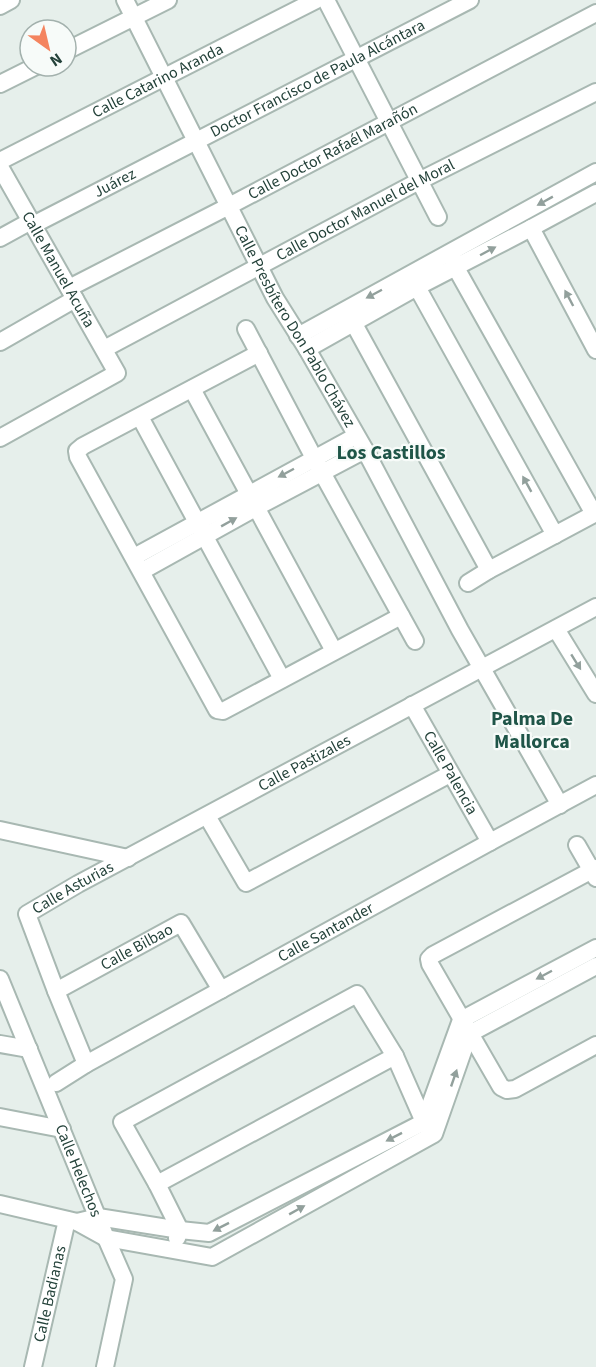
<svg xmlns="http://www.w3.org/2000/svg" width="596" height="1367" font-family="'Source Sans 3',sans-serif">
  <rect width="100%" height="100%" fill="#e6efeb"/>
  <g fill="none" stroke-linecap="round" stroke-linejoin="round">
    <g stroke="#a8b8b2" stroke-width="20">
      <g id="minor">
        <path id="s1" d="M125 0 275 298 307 349 365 450 460 630 560 805"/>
        <path d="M326 0 438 217"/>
        <path d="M0 6 11 0"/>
        <path d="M66 51 168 0"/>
        <path d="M0 84 36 66"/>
        <path id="s2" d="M0 161 316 0"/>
        <path id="s3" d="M0 167 117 373 0 438"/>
        <path id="s4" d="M33 225 470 0"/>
        <path d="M531 228 596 350"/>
        <path d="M0 238 31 221"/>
        <path d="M453 258 456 268 594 514"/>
        <path d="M417 287 555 535"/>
        <path id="s5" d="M69 288 229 206 596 13"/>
        <path d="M348 313 489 570"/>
        <path d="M246 329 314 458 415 641"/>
        <path d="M298 336 596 172"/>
        <path d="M0 342 75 299"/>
        <path id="s6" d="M104 349 419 181 596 92"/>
        <path d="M307 349 417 287 531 228 596 193"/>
        <path d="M259 353 83 446 77 451 78 457 217 710 223 711 401 616"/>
        <path d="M192 389 334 651"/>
        <path d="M140 417 282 679"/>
        <path d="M134 557 356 436"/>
        <path d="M142 571 257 507 365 450"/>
        <path d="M468 583 489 570 596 513"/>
        <path d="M556 629 596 694"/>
        <path id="s7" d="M412 705 490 842"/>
        <path d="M207 816 246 883 450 774"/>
        <path d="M0 830 128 858"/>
        <path d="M577 845 596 878"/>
        <path d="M596 868 433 955 429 959 430 964 501 1087 507 1090 515 1089 596 1045"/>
        <path id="s8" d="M0 979 106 1238 124 1279 105 1367"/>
        <path id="s9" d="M56 991 181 923 221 990"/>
        <path d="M0 1044 29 1049"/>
        <path id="s10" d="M86 1064 56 991 27 914 78 884 596 607"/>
        <path id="s11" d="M56 1083 86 1064 490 842 596 785"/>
        <path d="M0 1117 62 1129"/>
        <path d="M157 1184 395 1056"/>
        <path d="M0 1204 77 1222 106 1238 212 1257 434 1134 469 1034 596 966"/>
        <path d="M77 1222 98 1217 180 1230 209 1233 424 1122 461 1020 596 948"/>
        <path d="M177 1238 180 1230 157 1184 122 1122 357 994 395 1056 424 1122 428 1126"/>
        <path id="s12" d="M33 1367 67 1220"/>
      </g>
    </g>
    <use href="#minor" stroke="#fff" stroke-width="16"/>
  </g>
  <defs><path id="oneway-solid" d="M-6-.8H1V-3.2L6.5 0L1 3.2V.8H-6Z" transform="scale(1.5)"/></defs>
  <g fill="#92a09c">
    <use href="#oneway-solid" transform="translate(545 201) rotate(151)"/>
    <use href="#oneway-solid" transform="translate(488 251) rotate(-28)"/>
    <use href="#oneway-solid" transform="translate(374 294) rotate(152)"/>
    <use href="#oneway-solid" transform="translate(569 298) rotate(-118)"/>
    <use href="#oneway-solid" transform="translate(286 473) rotate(152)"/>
    <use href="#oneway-solid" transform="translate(527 484) rotate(-119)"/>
    <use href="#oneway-solid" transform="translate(229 522) rotate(-29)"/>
    <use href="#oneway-solid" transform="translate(576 662) rotate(58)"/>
    <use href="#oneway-solid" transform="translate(544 975) rotate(152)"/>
    <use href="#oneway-solid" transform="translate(454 1078) rotate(-71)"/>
    <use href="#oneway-solid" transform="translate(394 1137) rotate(153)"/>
    <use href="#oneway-solid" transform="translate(297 1210) rotate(-29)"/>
    <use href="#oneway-solid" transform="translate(221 1227) rotate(153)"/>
  </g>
  <g text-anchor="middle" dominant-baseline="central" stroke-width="4.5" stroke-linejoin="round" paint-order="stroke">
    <g font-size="16" fill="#24423a" stroke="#f7fbf9">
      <text stroke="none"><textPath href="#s4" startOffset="320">Doctor Francisco de Paula Alcántara</textPath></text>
      <text stroke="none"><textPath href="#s2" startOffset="177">Calle Catarino Aranda</textPath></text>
      <text stroke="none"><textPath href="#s5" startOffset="297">Calle Doctor Rafaél Marañón</textPath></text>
      <text stroke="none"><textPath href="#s4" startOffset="92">Juárez</textPath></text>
      <text stroke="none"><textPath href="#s6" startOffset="296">Calle Doctor Manuel del Moral</textPath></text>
      <text stroke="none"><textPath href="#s3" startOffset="118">Calle Manuel Acuña</textPath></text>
      <text stroke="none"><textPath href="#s1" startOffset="368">Calle Presbítero Don Pablo Chávez</textPath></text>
      <text stroke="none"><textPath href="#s10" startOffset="477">Calle Pastizales</textPath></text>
      <text stroke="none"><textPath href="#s7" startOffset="78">Calle Palencia</textPath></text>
      <text stroke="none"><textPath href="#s10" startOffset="214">Calle Asturias</textPath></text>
      <text stroke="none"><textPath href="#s11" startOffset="309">Calle Santander</textPath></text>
      <text stroke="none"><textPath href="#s9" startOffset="92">Calle Bilbao</textPath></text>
      <text stroke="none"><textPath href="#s8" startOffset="207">Calle Helechos</textPath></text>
      <text stroke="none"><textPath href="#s12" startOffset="75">Calle Badianas</textPath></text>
    </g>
    <g font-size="20" font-weight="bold" fill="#1f5548" stroke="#f7fbf9">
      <text x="391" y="453">Los Castillos</text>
      <text x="532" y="719">Palma De<tspan x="532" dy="23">Mallorca</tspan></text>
    </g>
  </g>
  <g transform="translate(48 48) rotate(146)"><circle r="28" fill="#f7fbf9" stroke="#a3b1ad" stroke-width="1.5"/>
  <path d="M0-4.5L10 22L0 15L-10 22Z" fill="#f4845f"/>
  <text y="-9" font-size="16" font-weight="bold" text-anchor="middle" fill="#24423a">N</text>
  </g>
</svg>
